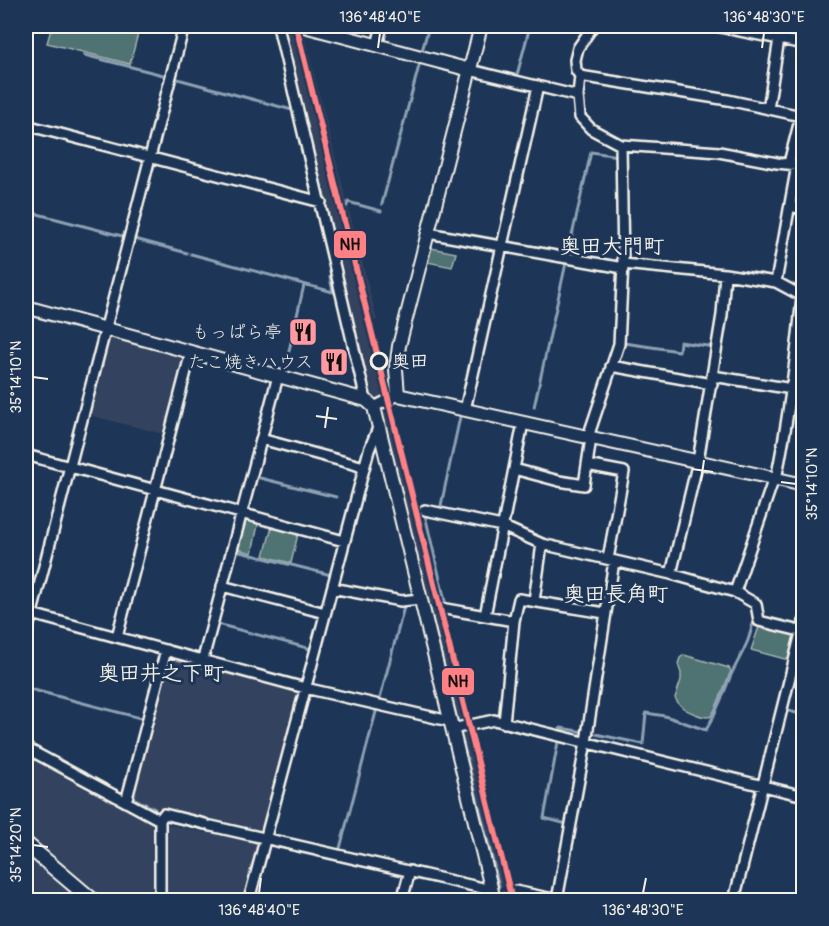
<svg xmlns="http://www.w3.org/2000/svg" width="829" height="926" font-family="Pangolin,'Klee One',sans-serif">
  <rect width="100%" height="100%" fill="#1d3557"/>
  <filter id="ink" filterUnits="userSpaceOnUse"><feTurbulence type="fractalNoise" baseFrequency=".0167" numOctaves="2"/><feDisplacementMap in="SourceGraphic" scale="12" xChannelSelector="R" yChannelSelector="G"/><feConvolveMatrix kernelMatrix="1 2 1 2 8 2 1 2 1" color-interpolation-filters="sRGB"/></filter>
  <g filter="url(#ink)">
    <path fill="#32425e" d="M289 31 304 34 377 320 374 321 392 391 377 398 371 394 294 76 295 66 287 34Z
      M108 338 187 359 167 435 88 415Z
      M394 406 443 606 428 604 382 414Z
      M431 609 444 611 472 720 459 723Z
      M169 655 300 690 262 836 170 814 132 797Z
      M474 727 514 888 500 886 461 730Z
      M26 752 156 823 154 900H104L26 835Z
      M165 824 261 844 246 900H163Z
      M26 856 71 893 70 900H26Z"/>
    <path fill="#4f7273" stroke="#a2b2ae" stroke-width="1.5" d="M52 26H140L130 64 47 43Z
      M431 248 456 253 452 267 427 262Z
      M247 517 259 520 252 553 238 549Z
      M273 523 299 530 291 563 264 556Z
      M760 624 796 632 789 660 751 650Z
      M684 655 729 668 731 671C727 679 715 713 711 716 706 719 698 715 693 713 684 710 679 706 675 698L681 680V673L678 664 680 658Z"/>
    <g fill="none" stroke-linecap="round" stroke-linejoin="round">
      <path stroke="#8da1b3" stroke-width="3" d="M422 51 429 26
        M84 55 167 76
        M517 75 530 26
        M174 78 292 110
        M157 155 165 157
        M382 204 419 66
        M347 206 348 202 381 211
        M26 211 122 236
        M135 236 155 161
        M135 239 187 253
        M510 242 568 253 591 152 618 156
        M191 254 333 292 330 277
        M26 314 51 321
        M64 325 97 333
        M107 336 143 346
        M624 343 679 351 680 342 714 347
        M152 348 186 357
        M191 359 273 381
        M285 368 304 285
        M275 403 280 386
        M534 407 566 263
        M256 477 336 497
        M438 509 440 510 460 417
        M425 515 446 605H448
        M236 551 331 575
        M727 594 742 601
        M430 609 458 723
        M217 624 311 649
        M26 688 144 719
        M379 702 405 603
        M785 710 804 715
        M460 731 499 886
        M560 731 561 728 584 732
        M591 733 643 744 646 713 665 716 706 730C717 712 723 694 731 675 742 652 751 641 754 615
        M558 742 544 818 567 824
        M131 797 155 809
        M168 821 203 829
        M210 831 252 840
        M339 852 377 708
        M500 893 515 895
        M72 900V894"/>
      <g stroke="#f4f1e8" stroke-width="14">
        <path id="minor" d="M278 26 366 400
          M593 26 578 48 575 60 576 70 580 76 578 96 580 117 591 129 621 145 719 152 777 163 797 165 776 282
          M715 26 804 44
          M377 45 382 26
          M470 70 578 96
          M580 76 728 100 801 116 789 163
          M768 109 781 26
          M26 125 321 202
          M790 206 804 209
          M428 233 623 268
          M623 264 725 274 776 282 804 297
          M611 366 712 384
          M713 376 804 391
          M374 407 398 395
          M465 410 538 86
          M588 437 619 344 623 264 621 145
          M261 439 364 467
          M26 455 344 541
          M587 465 624 472 608 559
          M514 469 559 481 584 485 591 438
          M776 479C789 418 796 358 802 297
          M425 510 502 526 542 544 671 574 735 592 756 604 759 621 804 632
          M671 574 698 461 722 315 725 274
          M222 586 325 613
          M332 588 401 601 420 599
          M735 592 774 478
          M534 601 542 544
          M446 609 514 621 504 723
          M28 613 305 688 449 721
          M485 616 523 423
          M514 621 519 599 605 613
          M26 636 184 26
          M117 637 191 352
          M203 659 278 376
          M452 729 494 720 804 796
          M26 748 160 820 164 814 205 824
          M126 802 166 650
          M211 826 491 890
          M515 891 558 900
          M160 900V820
          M249 900 369 450 378 428
          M402 900 410 871
          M557 900 586 742 614 561
          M734 900 804 621"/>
      </g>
      <g stroke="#f4f1e8" stroke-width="16">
        <path id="tertiary" d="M304 26 470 70
          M481 26 399 346 396 369 398 395 804 485
          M26 307 366 400 374 407 494 900"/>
      </g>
      <g stroke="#f4f1e8" stroke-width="18">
        <path id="secondary" d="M26 844 92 900"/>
      </g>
      <use href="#minor" stroke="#1d3557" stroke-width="9"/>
      <use href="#tertiary" stroke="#1d3557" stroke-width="12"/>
      <use href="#secondary" stroke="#1d3557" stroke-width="14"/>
      <g stroke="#1d3557" stroke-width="10">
        <path id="rail-1" d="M296 26 512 900"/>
      </g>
      <use href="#rail-1" stroke="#ff8085" stroke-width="6"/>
    </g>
  </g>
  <path fill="none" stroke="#f4f1e8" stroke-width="2" d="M378 48 380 33M762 48 764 33M33 377 48 379M316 416 337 419M325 428 328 407M692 469 713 472M701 481 704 460M781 482 796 484M33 845 48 847M259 893 261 878M643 893 646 878"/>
  <defs>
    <g id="restaurant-square" transform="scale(1.5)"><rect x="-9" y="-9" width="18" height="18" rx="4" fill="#ff9aa2" stroke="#1d3557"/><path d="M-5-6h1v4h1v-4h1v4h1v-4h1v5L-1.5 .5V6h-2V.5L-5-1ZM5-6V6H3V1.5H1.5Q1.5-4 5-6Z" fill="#111"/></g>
  </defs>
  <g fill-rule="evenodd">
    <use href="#restaurant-square" x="303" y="332"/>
    <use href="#restaurant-square" x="334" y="362"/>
  </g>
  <circle fill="#1d3557" stroke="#f4f1e8" stroke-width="3" cx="379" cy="361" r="8"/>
  <g text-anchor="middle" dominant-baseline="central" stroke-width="6" stroke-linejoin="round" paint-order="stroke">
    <g font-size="18" fill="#f4f1e8" stroke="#1d3557" text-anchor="end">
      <text x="282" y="332">もっぱら亭</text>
      <text x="313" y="362">たこ焼きハウス</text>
    </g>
    <g font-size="18" font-weight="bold" fill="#f4f1e8" stroke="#1d3557" text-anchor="start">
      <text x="392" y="361">奥田</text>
    </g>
    <g font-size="21" font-weight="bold" fill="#f4f1e8" stroke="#1d3557">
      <text x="612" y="246">奥田大門町</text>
      <text x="616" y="594">奥田長角町</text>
      <text x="161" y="673">奥田井之下町</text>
    </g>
  </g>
  <g stroke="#1d3557" stroke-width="2">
    <rect x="333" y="230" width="34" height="29" rx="6" fill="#ff8085"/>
    <rect x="441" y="667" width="34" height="29" rx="6" fill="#ff8085"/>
  </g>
  <g font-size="16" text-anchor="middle" font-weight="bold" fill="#111">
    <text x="350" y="250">NH</text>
    <text x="458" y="687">NH</text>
  </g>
  <rect width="829" height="926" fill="none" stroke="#1d3557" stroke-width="66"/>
  <rect x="33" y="33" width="763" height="860" fill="none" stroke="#f4f1e8" stroke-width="2"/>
  <g font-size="15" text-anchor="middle" fill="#f4f1e8">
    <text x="380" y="22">136°48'40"E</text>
    <text x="764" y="22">136°48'30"E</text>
    <text transform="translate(16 377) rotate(-90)" y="5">35°14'10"N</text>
    <text transform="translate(812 484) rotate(-90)" y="5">35°14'10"N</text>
    <text transform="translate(16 845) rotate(-90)" y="5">35°14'20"N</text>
    <text x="259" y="915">136°48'40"E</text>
    <text x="643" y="915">136°48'30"E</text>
  </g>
</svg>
